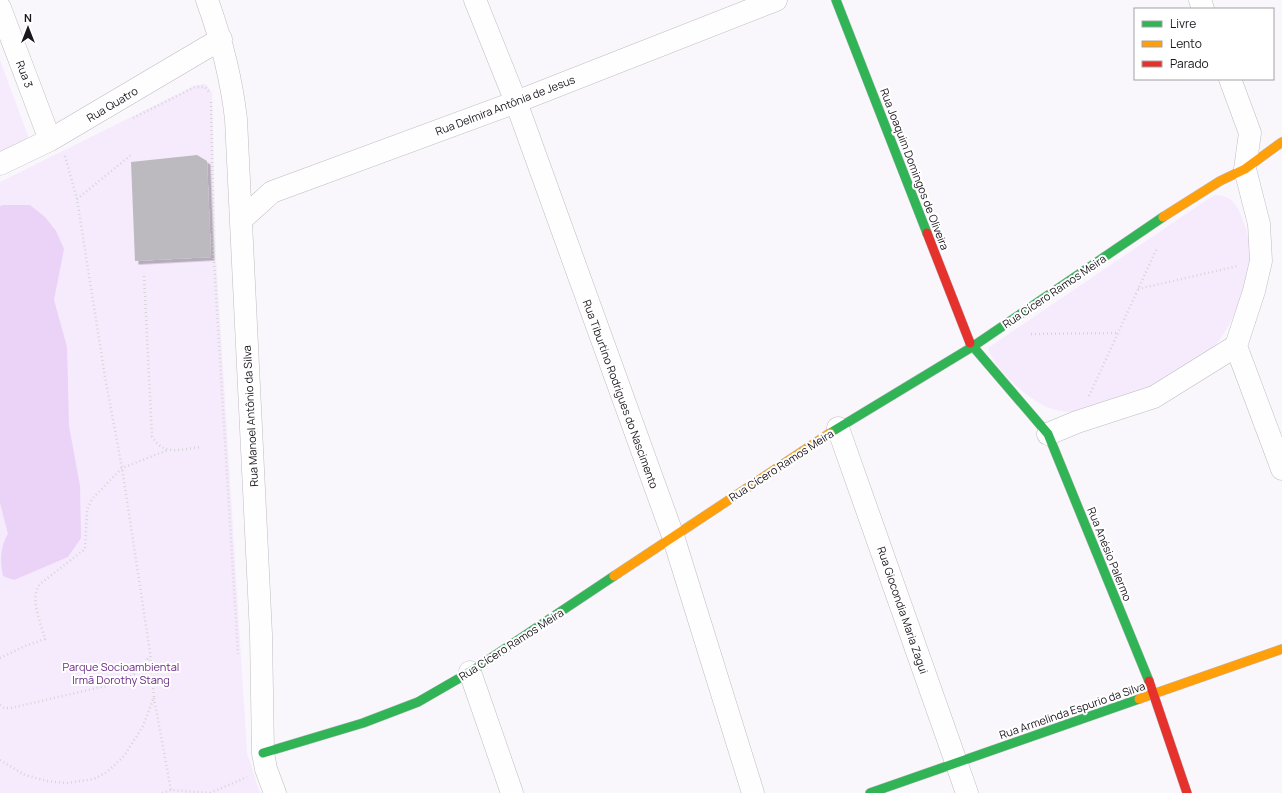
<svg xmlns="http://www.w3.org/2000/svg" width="1282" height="793" font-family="Manrope,sans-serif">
  <defs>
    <filter id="shadow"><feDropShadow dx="3.5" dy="3.5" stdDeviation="0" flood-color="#0004"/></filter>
  </defs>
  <rect width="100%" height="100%" fill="#f9f7fb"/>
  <path fill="#f6eafd" d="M0 60 32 147 0 163Z
    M206 84 212 93 216 257 247 753 260 793H0V182L196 85Z
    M1214 195C1235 195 1239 209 1245 226 1254 250 1250 271 1242 294 1230 331 1209 361 1173 380 1164 385 1151 387 1141 390 1119 397 1097 405 1075 412 1065 412 1056 411 1047 407 1026 397 995 371 988 348Z"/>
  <path fill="#ead3f6" d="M3 205H30L45 217 56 231 64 249 54 300 67 347 69 426 80 486 81 538 68 557 14 580 3 576C0 561 0 547 8 534L0 503V206Z"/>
  <path fill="#bdbabf" filter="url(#shadow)" d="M197 155 207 161 211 257 135 261 131 162Z"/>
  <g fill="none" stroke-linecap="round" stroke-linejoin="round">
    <g stroke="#bfbcc1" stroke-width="23">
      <path id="street" d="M207 0C222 41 231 76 236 119L261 634 263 753 266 769 275 793
        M475 0 516 102 673 536 753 793
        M1200 0 1203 9
        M0 8 50 140
        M1230 79 1250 133 1245 169 1259 224 1261 261 1254 291 1236 346 1282 469
        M0 164 50 140 221 39
        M241 220 272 192 516 102 776 0
        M838 428 967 793
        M1048 434 1077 422 1154 397 1236 346
        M470 672 512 793"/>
    </g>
    <g stroke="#bfbcc1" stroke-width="10">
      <path id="fast" d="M836 0 927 233
        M970 343 1048 434 1149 681
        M830 433 972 347 1163 217
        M263 753 363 723 418 702 470 672 614 576
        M870 793 1139 699"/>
    </g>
    <g stroke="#bfbcc1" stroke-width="10">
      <path id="slow" d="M1163 217 1220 181 1245 169 1282 142
        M614 576 830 433
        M1139 699 1282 649"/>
    </g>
    <g stroke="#bfbcc1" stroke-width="10">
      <path id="jam" d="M927 233 970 343
        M1149 681 1187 793"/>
    </g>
    <path stroke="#d6d5d6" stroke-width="2.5" stroke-dasharray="1 3" stroke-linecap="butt" d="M211 102 214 262 238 654
      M133 118 195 87H205L210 93
      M65 156 77 199
      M144 276 152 436C163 457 181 449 201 447
      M1138 289 1238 266
      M1031 334 1117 333
      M1089 396 1157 248
      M0 658 25 646 45 639C41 623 29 598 40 584L85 549 87 510 92 499 122 468 168 450
      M154 698 171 790
      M0 705 4 708H11L114 684C129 678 142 672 149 656
      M0 760 25 775 47 781 67 783 94 779 107 772 124 756 143 726 154 697 150 652 122 468 105 377 77 199 131 155
      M162 793 171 790 210 793
      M210 793 247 777"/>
    <use href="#street" stroke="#fefefe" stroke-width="22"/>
    <use href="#fast" stroke="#30b455" stroke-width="9"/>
    <use href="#slow" stroke="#ff9f0a" stroke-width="9"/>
    <use href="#jam" stroke="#e5322d" stroke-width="9"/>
  </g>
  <g text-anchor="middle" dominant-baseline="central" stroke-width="4" stroke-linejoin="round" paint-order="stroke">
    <g font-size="11" fill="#1b161d" stroke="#fff">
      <text transform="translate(25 74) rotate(69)">Rua 3</text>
      <text transform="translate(112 104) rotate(-31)">Rua Quatro</text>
      <text transform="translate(505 105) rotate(-21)">Rua Delmira Antônia de Jesus</text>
      <text transform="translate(915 169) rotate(69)">Rua Joaquim Domingos de Oliveira</text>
      <text transform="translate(1054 291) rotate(-34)">Rua Cícero Ramos Meira</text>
      <text transform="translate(621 394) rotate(70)">Rua Tiburtino Rodrigues do Nascimento</text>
      <text transform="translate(250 416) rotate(-93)">Rua Manoel Antônio da Silva</text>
      <text transform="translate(781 465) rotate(-33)">Rua Cícero Ramos Meira</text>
      <text transform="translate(1110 554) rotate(68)">Rua Anésio Palermo</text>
      <text transform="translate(903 610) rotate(71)">Rua Giocondia Maria Zagui</text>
      <text transform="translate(511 644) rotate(-33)">Rua Cícero Ramos Meira</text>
      <text transform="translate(1072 710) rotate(-19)">Rua Armelinda Espurio da Silva</text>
    </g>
    <g font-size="11" fill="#692985" stroke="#fff">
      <text x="121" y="666">Parque Socioambiental<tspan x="121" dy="13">Irmã Dorothy Stang</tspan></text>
    </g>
  </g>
  <rect x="1134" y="8" width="140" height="72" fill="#ffffff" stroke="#a4a2a5"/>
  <rect x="1142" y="21" width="20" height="6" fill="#30b455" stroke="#a4a2a5"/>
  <text x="1170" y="28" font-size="12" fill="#1b161d">Livre</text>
  <rect x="1142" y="41" width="20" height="6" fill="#ff9f0a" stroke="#a4a2a5"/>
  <text x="1170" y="48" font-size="12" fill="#1b161d">Lento</text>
  <rect x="1142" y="61" width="20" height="6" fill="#e5322d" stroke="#a4a2a5"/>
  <text x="1170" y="68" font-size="12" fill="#1b161d">Parado</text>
  <g transform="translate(28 28)" stroke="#ffffff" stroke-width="3" paint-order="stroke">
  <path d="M0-3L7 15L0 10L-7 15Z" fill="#1b161d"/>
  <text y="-6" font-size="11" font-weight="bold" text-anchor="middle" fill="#1b161d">N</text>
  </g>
</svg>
